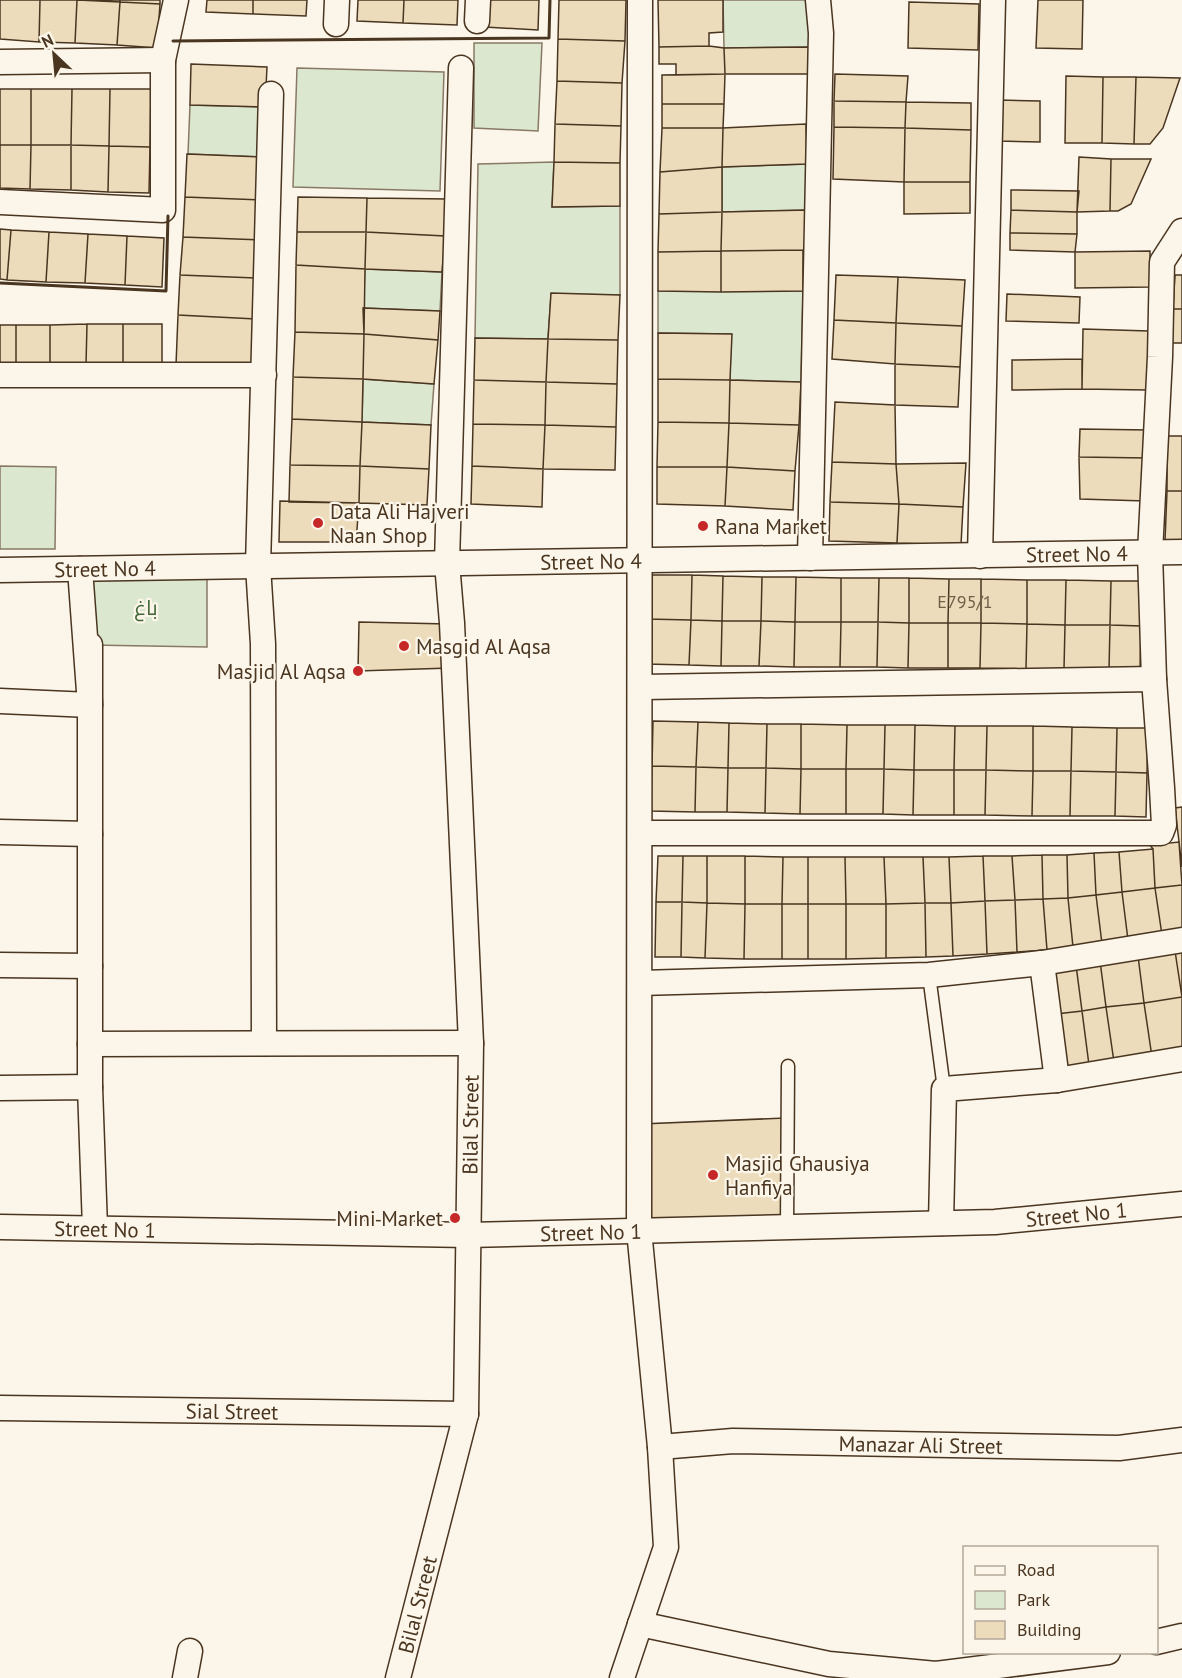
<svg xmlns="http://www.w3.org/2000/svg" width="1182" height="1678" font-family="'PT Sans',Cairo,sans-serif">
  <rect width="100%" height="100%" fill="#fbf6e9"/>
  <path fill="#dce7d0" stroke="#887966" stroke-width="1.5" d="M723 0H810V47L724 48Z
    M474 43H542L538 131 474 128Z
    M297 68 444 72 440 191 293 187Z
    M190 105 265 107 263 157 188 154Z
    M554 162 552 207 620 206V295L551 294 548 339 475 338 478 164Z
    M807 164 809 210 722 212V167Z
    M365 269 442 272 440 311 363 308Z
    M658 291H803L801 382 730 380 731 334 658 333Z
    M363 379 434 384 431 425 362 422Z
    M0 466 56 467 55 549H0Z
    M207 567V647L90 645 80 569Z"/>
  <path fill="#ecdcbc" stroke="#4a3520" stroke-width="1.5" d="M0 0H40L39 42 0 39Z
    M40 0H77L75 43 39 42Z
    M77 0 120 2 117 45 75 43Z
    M80 0H120V2Z
    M120 0H160V4L120 2Z
    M207 0H253V14L206 12Z
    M253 0H307L306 16 253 14Z
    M358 0H404L403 23 357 21Z
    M404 0H458L457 25 403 23Z
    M486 0H539L538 30 485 27Z
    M559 0H626L625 41 558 39Z
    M658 0H723V32L709 33V46L659 47Z
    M1038 0H1083L1082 49 1036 48Z
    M120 2 160 4 157 48 117 45Z
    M909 2 979 4 978 50 908 48Z
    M558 39 625 41 622 83 557 81Z
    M709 46 724 48 725 74 676 75V64H659V47Z
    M810 47V74H725L724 48Z
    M191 64 267 67 265 107 190 105Z
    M725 74 724 104H662V75Z
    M835 74 908 76 906 102 834 101Z
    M1066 76 1103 77 1102 143H1065Z
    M1103 77H1136L1134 144 1102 143Z
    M1136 77 1180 78 1163 128 1150 144H1134Z
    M557 81 622 83 621 126 555 124Z
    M0 89H31V145H0Z
    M31 89H72L71 145H31Z
    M72 89H110L109 146 71 145Z
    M110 89H151L150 147 109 146Z
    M999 100 1040 101V142L998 141Z
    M834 101 906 102 905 128 834 127Z
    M906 102 971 103V130L905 128Z
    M662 104H724L723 128H662Z
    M555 124 621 126 620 163 554 162Z
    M806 124 807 164 722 167 723 128Z
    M834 127 905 128 904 182 833 179Z
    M662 128H723L722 167 660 172Z
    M905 128 971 130 970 182H904Z
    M0 145H31L30 189 0 188Z
    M31 145H71V190L30 189Z
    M71 145 109 146 108 192 71 190Z
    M109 146 150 147 149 193 108 192Z
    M187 154 263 157 261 200 185 197Z
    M1079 157 1111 159 1110 211 1077 212Z
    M1111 159H1151L1131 204 1118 211H1110Z
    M554 162 620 163V206L552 207Z
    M722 167V212L659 214 660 172Z
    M904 182H970V213L904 214Z
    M1011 190 1079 191 1077 212 1011 210Z
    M185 197 261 200 260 240 183 237Z
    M298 197 367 198 366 232H297Z
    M367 198 448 199 445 236 366 232Z
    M809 210 810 247 803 250 721 251 722 212Z
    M1011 210 1077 212V234L1010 233Z
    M722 212 721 251 658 252 659 214Z
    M0 229 11 230 7 280 0 279Z
    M11 230 49 232 46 282 7 280Z
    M49 232 88 234 85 283 46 282Z
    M297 232H366L365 269 296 265Z
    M366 232 445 236 442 272 365 269Z
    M1010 233 1077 234 1075 252 1010 250Z
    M88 234 127 236 125 285 85 283Z
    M127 236 164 238 162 287 125 285Z
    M183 237 260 240 259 278 180 275Z
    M803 250V291L721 292V251Z
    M721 251V292L658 291V252Z
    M1150 251V287L1075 288V252Z
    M296 265 365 269 364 334 295 332Z
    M180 275 259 278 257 319 178 315Z
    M836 275 898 277 896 323 834 320Z
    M1175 275H1182V309H1173Z
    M898 277 965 280 962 326 896 323Z
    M551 293 620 295 618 340 548 339Z
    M1007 294 1080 297 1079 323 1006 321Z
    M363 308 440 311 438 340 364 334Z
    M1173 309H1182V343H1172Z
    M178 315 257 319 255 368 176 365Z
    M834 320 896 323 895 364 832 359Z
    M896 323 962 326 960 367 895 364Z
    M87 324 86 365H50V325Z
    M87 324H123V365H86Z
    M123 324H162V365H123Z
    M0 325H16V365H0Z
    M16 325H50V365H16Z
    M1083 329 1149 331 1147 390 1082 389Z
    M295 332 364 334 363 379 293 377Z
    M658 333 732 334 730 380 658 379Z
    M364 334 438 340 434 384 363 379Z
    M475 338 548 339 546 382 474 380Z
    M548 339 618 340 617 384 546 382Z
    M1082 359V389L1012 390V360Z
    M895 364 960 367 958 407 895 405Z
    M293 377 363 379 362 422 292 419Z
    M658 379 730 380 729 423 658 422Z
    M474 380 546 382 545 425 473 424Z
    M730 380 801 382 799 425 729 423Z
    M546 382 617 384 616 427 545 425Z
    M835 402 895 405 896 464 832 462Z
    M292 419 362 422 360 466 290 465Z
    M362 422 431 425 429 469 360 466Z
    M658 422 729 423 727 467H657Z
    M729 423 799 425 795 471 727 467Z
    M473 424 545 425 543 469 472 466Z
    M545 425 616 427 615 470 543 469Z
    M1080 429 1148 430 1147 458 1079 457Z
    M1167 436H1182V491H1167Z
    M1079 457 1147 458 1145 501 1080 499Z
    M832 462 896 464 899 504 830 502Z
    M966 463 963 507 899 504 896 464Z
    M290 465 360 466 359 503 289 502Z
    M360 466 429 469 427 505 359 503Z
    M472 466 543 469 542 507 471 504Z
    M657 467H727L725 506 657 504Z
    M727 467 795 471 793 510 725 506Z
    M1167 491H1182V541H1165Z
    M280 501 359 503 356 542H279Z
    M830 502 899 504 897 543 829 541Z
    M899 504 963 507 961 545 897 543Z
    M647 575H692L691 620 646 619Z
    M692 575 723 576 722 621 691 620Z
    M723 576 762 577 761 621H722Z
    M762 577H796L795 622 761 621Z
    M796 577 841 578V622H795Z
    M841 578H879L878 622H841Z
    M879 578H909V623L878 622Z
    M909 578 949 579 948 623H909Z
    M949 579H981V623H948Z
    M981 579 1027 580V624L981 623Z
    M1027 580H1066L1065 625 1027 624Z
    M1066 580 1111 581 1110 625H1065Z
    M1111 581H1142L1141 626 1110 625Z
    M646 619 691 620 689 665 645 664Z
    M691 620 722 621 721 666 689 665Z
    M722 621H761L759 666H721Z
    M761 621 795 622 794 667 759 666Z
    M359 622 448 624 450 668 358 671Z
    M795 622H841L840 667H794Z
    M841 622H878L877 667H840Z
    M878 622 909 623 908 668 877 667Z
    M909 623H948V668H908Z
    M948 623H981L980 668H948Z
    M981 623 1027 624 1026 669 980 668Z
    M1027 624 1065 625 1064 669H1026Z
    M1065 625H1110L1109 670 1064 669Z
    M1110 625 1141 626 1140 670H1109Z
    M653 721 698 722 696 767 652 766Z
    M698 722 729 723 728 768 696 767Z
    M729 723 767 724 766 768H728Z
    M767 724H801V769L766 768Z
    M801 724 847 725 846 769H801Z
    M847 725H885L884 769H846Z
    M885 725H915L914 770 884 769Z
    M915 725 955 726 954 770H914Z
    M955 726H987L986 770H954Z
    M987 726H1033V771L986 770Z
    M1033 726 1072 727 1071 771H1033Z
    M1072 727 1117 728 1116 772 1071 771Z
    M1117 728H1148L1147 773 1116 772Z
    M652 766 696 767 695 812 650 811Z
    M696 767 728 768 727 812H695Z
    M728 768H766L765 813 727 812Z
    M766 768 801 769 800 814 765 813Z
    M801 769H846V814H800Z
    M846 769H884L883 814H846Z
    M884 769 914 770 913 815 883 814Z
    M914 770H954V815H913Z
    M954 770H986L985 815H954Z
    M986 770 1033 771 1032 816 985 815Z
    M1033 771H1071L1070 816H1032Z
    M1071 771 1116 772 1115 816H1070Z
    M1116 772 1147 773 1146 817 1115 816Z
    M1182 807V867L1175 808Z
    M1179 842 1182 885 1155 888 1153 849 1150 845Z
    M1153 849 1155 888 1122 892 1119 852Z
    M1119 852 1122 892 1096 895 1094 853Z
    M1094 853 1096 895 1068 898 1067 855Z
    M1042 855 1043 899 1015 900 1012 856Z
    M1042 855H1067L1068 898 1043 899Z
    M658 856H683L682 902H656Z
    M683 856H707V903L682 902Z
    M707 856H745V904L707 903Z
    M745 856 783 857 782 904H745Z
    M983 856 985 901 951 903 949 857Z
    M983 856H1012L1015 900 985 901Z
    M783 857H808V904H782Z
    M808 857H845L846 904H808Z
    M845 857H884L886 904H846Z
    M884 857H923L925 903 886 904Z
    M923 857H949L951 903H925Z
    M1182 885V932L1162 935 1155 888Z
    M1155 888 1162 935 1128 940 1122 892Z
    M1122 892 1128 940 1102 944 1096 895Z
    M1096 895 1102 944 1073 947 1068 898Z
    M1068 898 1073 947 1047 950 1043 899Z
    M1043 899 1047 950 1017 952 1015 900Z
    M1015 900 1017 952 987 954 985 901Z
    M985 901 987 954 953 956 951 903Z
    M656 902H682L681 957H655Z
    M682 902 707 903 705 958 681 957Z
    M707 903 745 904 744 959 705 958Z
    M925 903H951L953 956 926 957Z
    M925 903 926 957 886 958V904Z
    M745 904H782V959H744Z
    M782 904H808V959H782Z
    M808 904H846V959H808Z
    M846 904H886V958L846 959Z
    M1182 950V997L1175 951Z
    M1175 951 1182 997 1144 1003 1138 956Z
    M1138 956 1144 1003 1106 1007 1100 961Z
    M1100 961 1106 1007 1082 1011 1076 965Z
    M1076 965 1082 1011 1056 1014 1051 968Z
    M1182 997V1053L1152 1057 1144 1003Z
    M1144 1003 1152 1057 1114 1062 1106 1007Z
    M1106 1007 1114 1062 1089 1065 1082 1011Z
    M1082 1011 1089 1065 1063 1068 1056 1014Z
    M785 1118V1225L641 1229V1124Z"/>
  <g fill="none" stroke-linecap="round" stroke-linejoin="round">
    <g stroke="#4a3520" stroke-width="15">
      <path id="lane" d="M929 975 944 1089
        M787 1227 788 1066"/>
    </g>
    <g stroke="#4a3520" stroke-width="27">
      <g id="street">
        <path d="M477 21 478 0"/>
        <path d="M336 24 337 0"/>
        <path d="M0 62 163 60"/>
        <path d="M0 202 163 210V60L176 0"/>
        <path d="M0 375H264"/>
        <path d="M980 556 993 0"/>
        <path d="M810 558 821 33 818 0"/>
        <path id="s1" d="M0 570 1182 552"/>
        <path d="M90 645V1087"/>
        <path d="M642 687 1154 679"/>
        <path d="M0 701 90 705 80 569"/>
        <path d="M0 832 90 834"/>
        <path d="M641 833H1161L1164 825 1162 788 1154 679 1150 553 1160 357 1162 262 1182 231"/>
        <path d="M1042 963 1057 1080"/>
        <path d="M0 965 90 966"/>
        <path d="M640 983 929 975 1042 963 1182 940"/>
        <path d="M264 1043 263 644 258 566 271 94"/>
        <path d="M90 1044 471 1043"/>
        <path d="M0 1088 90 1087 95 1228"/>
        <path d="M941 1223 944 1089 1057 1080 1182 1059"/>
        <path id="s2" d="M0 1227 468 1235 995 1222 1182 1204"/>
        <path id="s3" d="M0 1408 466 1414"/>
        <path id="s4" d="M660 1447 733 1441 1119 1448 1182 1440"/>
        <path d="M640 1624 829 1664 936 1674 1108 1652"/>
        <path d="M1156 1642 1182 1636"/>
        <path d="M185 1678 190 1651"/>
        <path id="s5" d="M398 1678 466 1414 471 1043 452 623 447 563 461 68"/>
        <path d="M622 1678 666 1547 660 1447 639 1230 640 0"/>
      </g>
    </g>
    <use href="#lane" stroke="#fbf6e9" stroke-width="12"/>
    <use href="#street" stroke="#fbf6e9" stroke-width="24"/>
    <path stroke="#4a3520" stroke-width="3" d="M173 41 549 38 550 0
      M0 283 166 291 168 216"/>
  </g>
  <g fill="#c62828" stroke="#fbf6e9" stroke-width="2">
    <circle cx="318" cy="523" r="6"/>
    <circle cx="703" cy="526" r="6"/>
    <circle cx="404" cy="646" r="6"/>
    <circle cx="358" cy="671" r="6"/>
    <circle cx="713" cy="1175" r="6"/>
    <circle cx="455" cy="1218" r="6"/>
  </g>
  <g text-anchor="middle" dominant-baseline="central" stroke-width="4.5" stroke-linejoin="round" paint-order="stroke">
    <g font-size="18" fill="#725f47">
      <text x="965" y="601">E795/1</text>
    </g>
    <g font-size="21" fill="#4a3520" stroke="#fbf6e9" text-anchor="start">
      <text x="330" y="511">Data Ali Hajveri<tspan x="330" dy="24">Naan Shop</tspan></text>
      <text x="715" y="526">Rana Market</text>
      <text x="416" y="646">Masgid Al Aqsa</text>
      <text x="346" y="671" text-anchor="end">Masjid Al Aqsa</text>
      <text x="725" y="1163">Masjid Ghausiya<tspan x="725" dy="24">Hanfiya</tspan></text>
      <text x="443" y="1218" text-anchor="end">Mini Market</text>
    </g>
    <g font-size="21" fill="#4a3520" stroke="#fbf6e9">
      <text stroke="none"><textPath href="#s1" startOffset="1077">Street No 4</textPath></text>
      <text stroke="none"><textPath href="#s1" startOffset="591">Street No 4</textPath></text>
      <text stroke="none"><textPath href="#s1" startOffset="105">Street No 4</textPath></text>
      <text stroke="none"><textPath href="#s5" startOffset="562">Bilal Street</textPath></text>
      <text stroke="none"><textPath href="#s2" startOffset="1077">Street No 1</textPath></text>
      <text stroke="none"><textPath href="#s2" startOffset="105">Street No 1</textPath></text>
      <text stroke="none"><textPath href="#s2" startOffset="591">Street No 1</textPath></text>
      <text stroke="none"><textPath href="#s3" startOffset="232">Sial Street</textPath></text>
      <text stroke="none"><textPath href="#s4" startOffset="261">Manazar Ali Street</textPath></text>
      <text stroke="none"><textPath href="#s5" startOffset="76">Bilal Street</textPath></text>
    </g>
    <g font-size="21" fill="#436837" stroke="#fbf6e9">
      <text x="146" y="607">باغ</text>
    </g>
  </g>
  <rect x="963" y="1546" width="195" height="108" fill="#fbf6e9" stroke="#b4a999" stroke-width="1.5"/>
  <rect x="975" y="1566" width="30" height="9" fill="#fbf6e9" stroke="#b4a999" stroke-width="1.5"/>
  <text x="1017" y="1576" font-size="18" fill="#4a3520">Road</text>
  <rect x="975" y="1591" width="30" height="18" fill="#dce7d0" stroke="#b4a999" stroke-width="1.5"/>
  <text x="1017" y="1606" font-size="18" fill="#4a3520">Park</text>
  <rect x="975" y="1621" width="30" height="18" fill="#ecdcbc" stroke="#b4a999" stroke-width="1.5"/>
  <text x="1017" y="1636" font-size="18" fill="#4a3520">Building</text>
  <g transform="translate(54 54) rotate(334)" stroke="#fbf6e9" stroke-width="4.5" paint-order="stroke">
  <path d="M0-4.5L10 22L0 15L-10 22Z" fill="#4a3520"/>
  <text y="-9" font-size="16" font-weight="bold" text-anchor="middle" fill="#4a3520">N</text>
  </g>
</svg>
